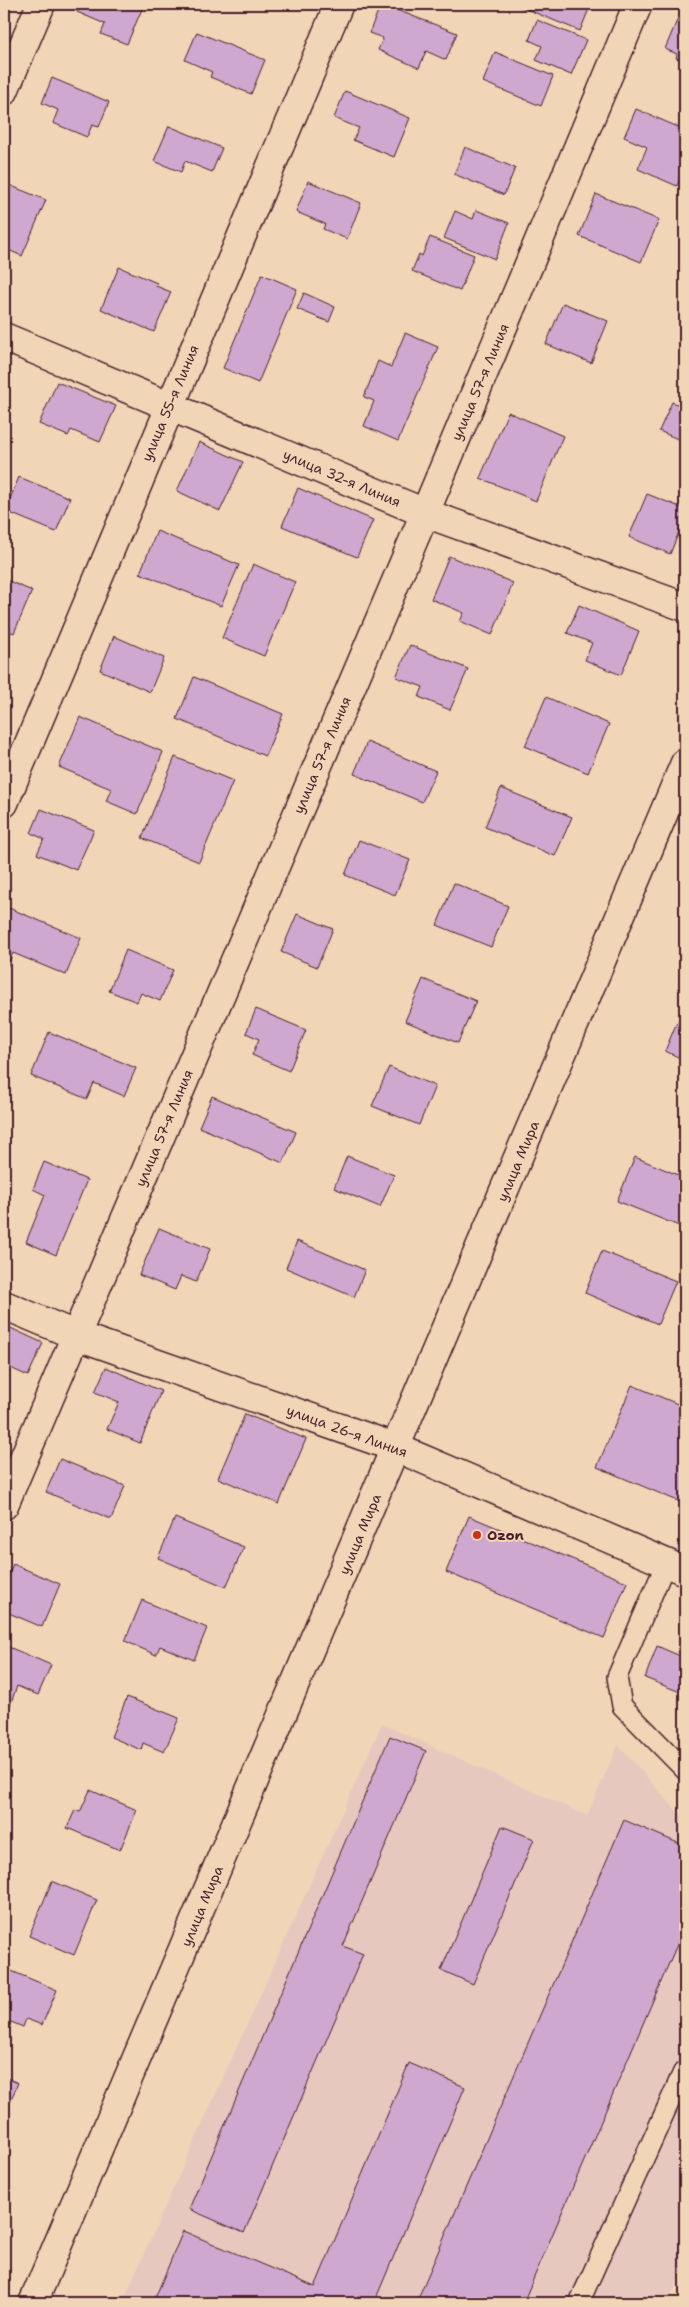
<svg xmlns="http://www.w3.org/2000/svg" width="689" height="2307" font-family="'Shantell Sans',sans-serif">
  <rect width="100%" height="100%" fill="#f0d5b7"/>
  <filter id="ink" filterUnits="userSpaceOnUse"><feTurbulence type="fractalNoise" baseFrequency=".02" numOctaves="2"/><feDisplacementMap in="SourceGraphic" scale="10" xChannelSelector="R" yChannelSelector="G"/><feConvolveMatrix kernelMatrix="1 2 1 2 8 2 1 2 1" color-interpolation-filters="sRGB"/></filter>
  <g filter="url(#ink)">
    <path fill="#e6c8be" d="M382 1724 587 1816 618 1745 685 1820V2263L668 2303H122Z"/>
    <path fill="#cfa8d0" stroke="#4a1f2b" d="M80 4H129L142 9 127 44 101 34 105 24 77 12Z
      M381 4 457 33 446 60 426 51 419 68 378 50 383 38 369 33Z
      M514 4H591L580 31Z
      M678 18 685 21V61L676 58 677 54 665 49Z
      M537 20 586 40 571 75 536 60 542 46 529 40Z
      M197 32 265 60 251 94 210 77 212 72 185 60Z
      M495 52 553 76 541 106 483 82Z
      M52 78 109 102 99 127 92 125 87 137 53 123 58 110 42 103Z
      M345 91 410 118 394 157 353 140 359 128 334 118Z
      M636 109 685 130V166L677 186 638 169 647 147 624 137Z
      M169 126 222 148 212 172 185 161 181 172 154 161Z
      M465 147 515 168 504 195 454 174Z
      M308 181 361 203 347 239 323 229 325 224 296 212Z
      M4 183 46 200 22 256 4 248Z
      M596 194 659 220 641 262 579 236Z
      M476 210 509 223 495 259 444 238 455 211 473 219Z
      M430 237 474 255 460 291 412 271 419 254 422 256Z
      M119 267 157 283 156 286 171 292 154 332 101 309Z
      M262 274 297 289 258 383 223 368Z
      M304 293 335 307 329 322 297 309Z
      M563 303 608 321 591 363 546 344Z
      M405 333 438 347 398 441 364 426 374 401 364 397 378 361 391 367Z
      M57 382 116 406 100 442 71 430 68 436 39 424Z
      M672 402 685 407V442L659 431Z
      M508 412 563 436 536 501 480 478Z
      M199 442 243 462 220 511 177 491Z
      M19 477 70 498 56 532 5 511Z
      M298 488 373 520 357 557 282 526Z
      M647 494 685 509V517L670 554 629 537Z
      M157 531 239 565 221 606 140 573Z
      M449 556 513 583 492 635 460 621 464 613 431 599Z
      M253 564 295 582 264 656 222 638Z
      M4 579 32 591 14 633 4 629Z
      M579 605 639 631 621 675 585 660 592 643 567 633Z
      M114 636 164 658 150 692 100 670Z
      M410 645 468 669 450 710 419 697 423 687 396 677Z
      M194 677 283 714 265 756 177 719Z
      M546 697 609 724 588 773 525 746Z
      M80 717 163 752 137 814 106 801 111 789 59 767Z
      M367 742 436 771 422 802 354 774Z
      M175 757 233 781 199 862 142 838Z
      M501 788 572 817 555 856 485 827Z
      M41 809 94 830 76 870 37 854 44 839 31 833Z
      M359 840 410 860 395 895 345 875Z
      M454 883 508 906 491 947 437 925Z
      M4 906 81 938 66 975 13 953 4 974Z
      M297 914 333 929 317 967 281 952Z
      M126 950 173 970 160 1001 141 993 137 1002 109 991Z
      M423 979 476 1001 458 1043 405 1021Z
      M256 1009 306 1030 289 1071 252 1055 259 1039 246 1033Z
      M677 1022 685 1026V1060L665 1051Z
      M49 1032 136 1068 124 1096 94 1083 87 1099 31 1076Z
      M389 1067 435 1086 419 1125 372 1106Z
      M212 1096 296 1132 283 1163 199 1127Z
      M347 1156 394 1175 380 1207 334 1188Z
      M635 1157 685 1178V1212L679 1226 617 1201Z
      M44 1162 87 1180 56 1255 26 1242 45 1195 33 1189Z
      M159 1228 210 1249 196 1282 181 1276 175 1290 139 1275Z
      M297 1241 365 1270 354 1297 286 1268Z
      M602 1251 676 1281 658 1324 585 1293Z
      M4 1325 43 1343 28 1376 4 1365Z
      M106 1367 161 1391 140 1443 107 1429 119 1402 95 1392Z
      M632 1385 685 1407V1504L597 1467Z
      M245 1414 306 1439 279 1504 218 1478Z
      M60 1459 125 1486 111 1519 46 1492Z
      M469 1516 627 1582 604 1638 446 1572Z
      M175 1518 244 1547 226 1587 158 1558Z
      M13 1564 60 1584 42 1627 4 1611V1586Z
      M142 1600 207 1628 194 1660 160 1646 156 1655 125 1641Z
      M4 1645 51 1665 38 1695 17 1686 9 1708 4 1706Z
      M657 1646 685 1658V1694L645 1678Z
      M127 1697 179 1718 164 1752 143 1743 141 1750 111 1737Z
      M390 1736 426 1751 343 1946 363 1954 244 2233 189 2209Z
      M4 1747 10 1750 4 1765Z
      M90 1790 137 1810 120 1850 67 1828 75 1810 80 1812Z
      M624 1820 685 1846V1926L523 2303H416Z
      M502 1826 534 1839 473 1984 441 1970Z
      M52 1881 97 1900 74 1955 29 1936Z
      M9 1970 57 1990 42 2025 26 2019 23 2027 4 2019V1983Z
      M409 2063 465 2087 374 2303H153L183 2231 315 2287Z
      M4 2077 18 2083 4 2116Z"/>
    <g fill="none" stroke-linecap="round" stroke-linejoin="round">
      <g stroke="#4a1f2b" stroke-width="22">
        <path id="lane" d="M666 1563 617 1677 622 1706 685 1770
          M579 2303 683 2072"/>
      </g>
      <g stroke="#4a1f2b" stroke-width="31">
        <path id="street" d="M4 91 41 4
          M4 337 425 513 685 607
          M4 803 339 4
          M4 1305 75 1335 397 1448 685 1571
          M4 1505 425 513 638 4"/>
      </g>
      <g stroke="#4a1f2b" stroke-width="31">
        <path id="secondary" d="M33 2303 685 763"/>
      </g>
      <use href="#lane" stroke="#f0d5b7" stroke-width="19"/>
      <use href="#street" stroke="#f0d5b7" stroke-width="28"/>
      <use href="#secondary" stroke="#f0d5b7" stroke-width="28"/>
    </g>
  </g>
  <circle fill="#c8321e" stroke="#f0d5b7" stroke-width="2" cx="477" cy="1535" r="5"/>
  <g text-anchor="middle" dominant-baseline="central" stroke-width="4" stroke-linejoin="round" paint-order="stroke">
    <g font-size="14" fill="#4a1f2b" stroke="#f0d5b7">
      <text transform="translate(480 382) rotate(-67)">улица 57-я Линия</text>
      <text transform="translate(170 403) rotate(-67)">улица 55-я Линия</text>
      <text transform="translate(342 478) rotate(23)">улица 32-я Линия</text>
      <text transform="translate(322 755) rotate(-67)">улица 57-я Линия</text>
      <text transform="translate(164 1128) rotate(-67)">улица 57-я Линия</text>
      <text transform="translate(518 1161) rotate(-67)">улица Мира</text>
      <text transform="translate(347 1431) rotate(20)">улица 26-я Линия</text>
      <text transform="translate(360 1534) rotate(-67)">улица Мира</text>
      <text transform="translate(202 1906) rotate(-67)">улица Мира</text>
    </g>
    <g font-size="14" font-weight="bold" fill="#4a1f2b" stroke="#f0d5b7" text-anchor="start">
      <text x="487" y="1535">Ozon</text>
    </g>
  </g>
  <rect width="689" height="2307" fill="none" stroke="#f0d5b7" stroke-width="20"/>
  <rect x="10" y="10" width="669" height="2287" fill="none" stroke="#4a1f2b" stroke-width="2" filter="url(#ink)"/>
</svg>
